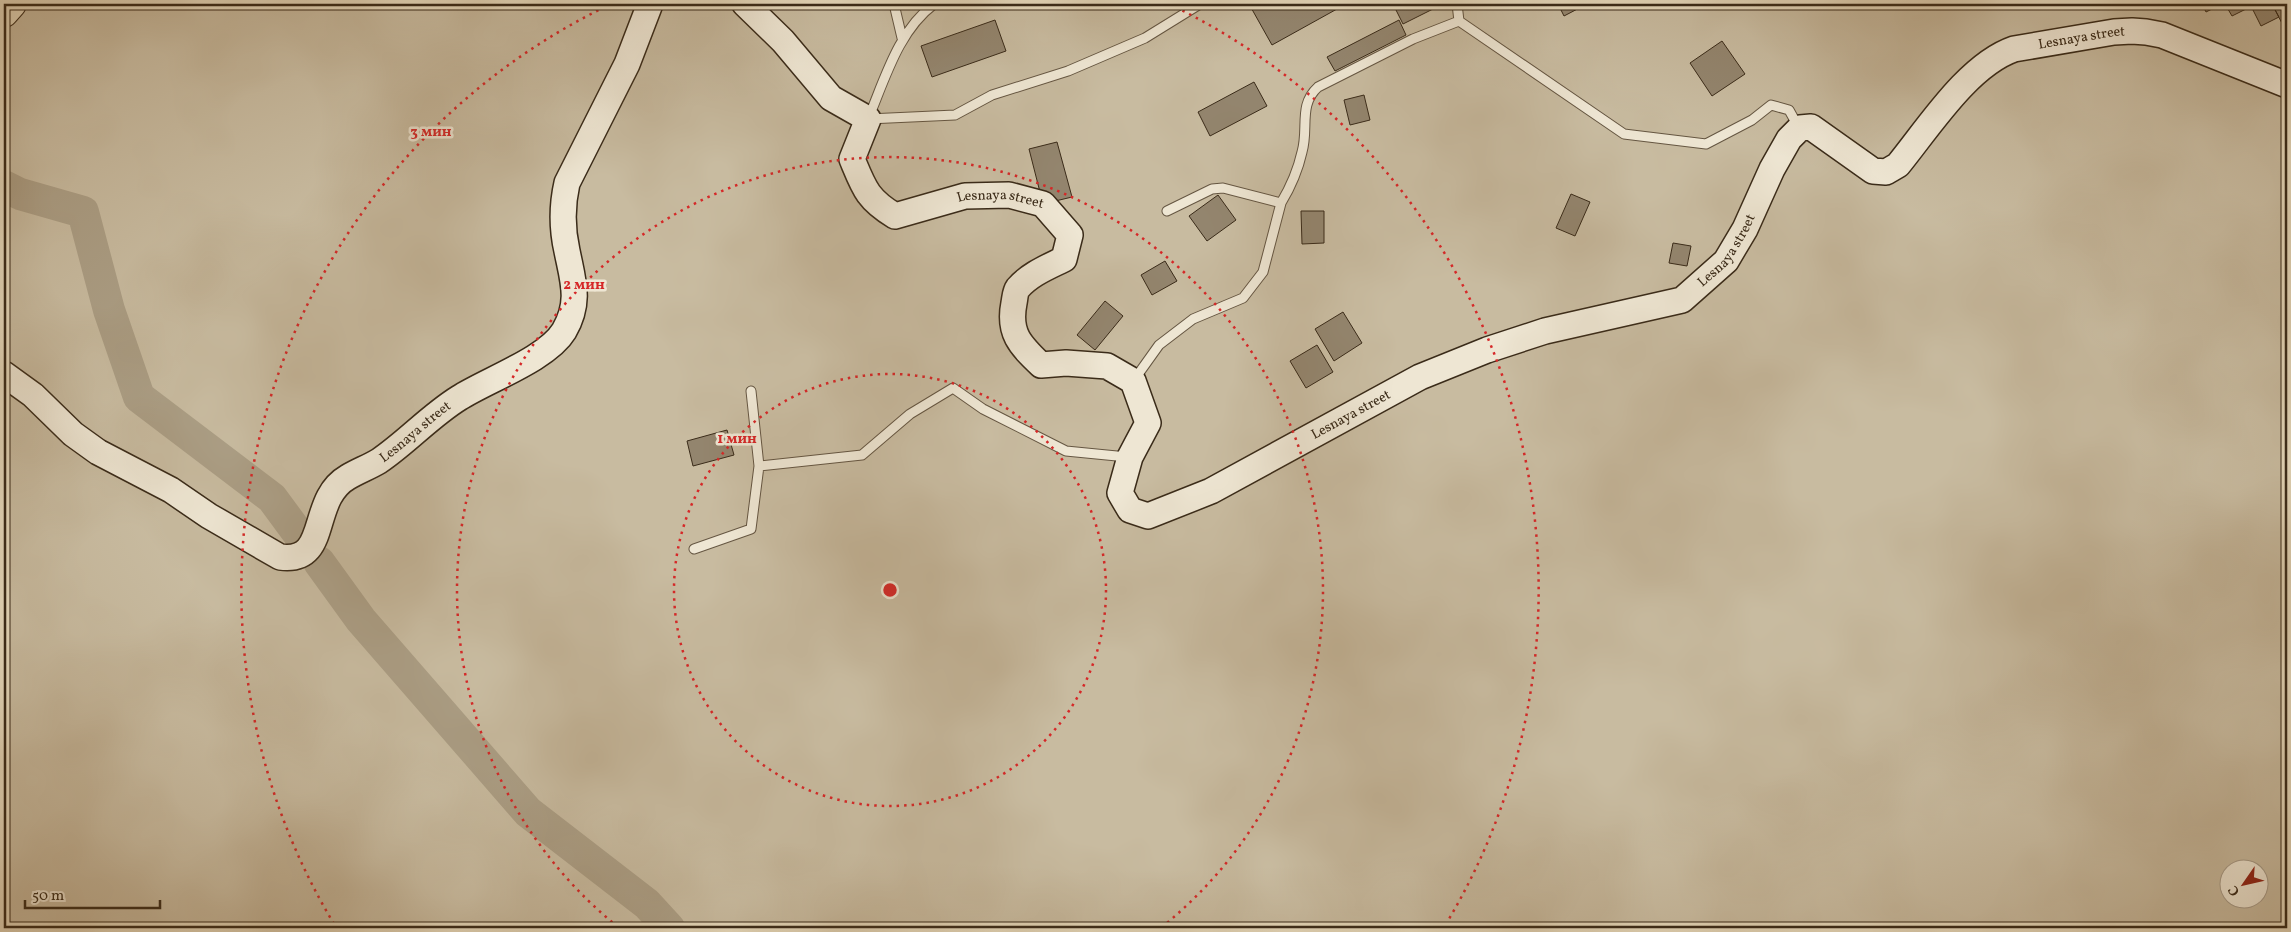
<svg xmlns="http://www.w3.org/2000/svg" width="2291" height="932" font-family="Vollkorn,serif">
  <rect width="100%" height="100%" fill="#e5d9bc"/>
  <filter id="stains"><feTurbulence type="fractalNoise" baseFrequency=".004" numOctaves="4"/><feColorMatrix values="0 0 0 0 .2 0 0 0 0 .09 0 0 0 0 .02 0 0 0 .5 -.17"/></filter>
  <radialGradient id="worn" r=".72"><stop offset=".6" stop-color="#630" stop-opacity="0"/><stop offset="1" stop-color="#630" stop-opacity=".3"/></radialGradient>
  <path fill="#c8bba0" stroke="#81735c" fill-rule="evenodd" d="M4 4H2287V928H4ZM2228 870H2258V900H2228Z"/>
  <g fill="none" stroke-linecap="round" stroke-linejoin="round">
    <path stroke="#ab9e85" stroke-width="32" d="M4 186 20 194 83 212 109 310 139 397 272 498 300 536
      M319 562 361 620 528 812 647 904 669 928"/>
  </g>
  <path fill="#93856e" stroke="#3a2b19" d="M1249 4H1346L1272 45Z
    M1393 4H1430L1433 9 1403 24Z
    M1558 4H1587L1564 16Z
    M2202 4H2222L2206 12Z
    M2225 4H2248L2250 7 2232 16Z
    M2250 4H2272L2279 17 2261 26Z
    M2272 4H2287V33Z
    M995 20 1006 51 932 77 921 46Z
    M1399 20 1406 35 1335 71 1327 57Z
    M1722 41 1745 74 1712 96 1690 63Z
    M1254 82 1267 106 1210 136 1198 112Z
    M1364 95 1370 120 1350 125 1344 100Z
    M1057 142 1072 197 1043 204 1029 149Z
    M1571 194 1590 202 1575 236 1556 228Z
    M1218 195 1236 220 1207 241 1189 216Z
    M1301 211H1324V243L1302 244Z
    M1673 243 1691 246 1687 266 1669 263Z
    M1165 261 1177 281 1152 295 1141 275Z
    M1105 301 1123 316 1095 350 1077 335Z
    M1343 312 1362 343 1334 361 1315 329Z
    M1317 345 1333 372 1306 388 1290 361Z
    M727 430 734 455 693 466 687 441Z"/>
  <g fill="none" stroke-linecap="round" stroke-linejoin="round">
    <g stroke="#655642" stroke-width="11">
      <path id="lane" d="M894 4 902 38
        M934 4C898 31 885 79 868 119L955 115 992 95 1068 71 1145 38 1200 4
        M1457 4 1459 21
        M1167 211 1212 189 1223 188 1281 203C1290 188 1298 170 1302 152 1309 128 1298 105 1318 87L1413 39 1459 21 1624 134 1706 144 1752 120 1771 105 1789 110 1799 128
        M1134 380 1159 345 1193 319 1243 298 1263 272 1281 203
        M751 391 759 466 862 455 910 414 953 388 983 409 1066 451 1127 457
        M694 549 751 529 759 466"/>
    </g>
    <g stroke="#3a2b19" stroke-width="28">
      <g id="secondary">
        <path id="s1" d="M745 4 783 41 831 98 868 119 852 159C864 188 867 199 895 216L965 196 1009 195 1043 204 1070 235 1064 259C1048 267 1030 274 1018 288 1015 292 1015 298 1014 303 1008 333 1020 345 1041 365L1066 363 1107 366 1133 381 1148 423 1130 457 1120 493 1130 510 1148 516 1211 491 1420 377 1487 350 1545 331 1682 300 1726 261 1745 229 1772 169 1789 139 1800 128 1811 127 1873 171 1886 172 1898 165C1929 127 1968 65 2014 49L2114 32 2132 31 2146 32 2162 35 2287 85"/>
        <path id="s2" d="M4 374 33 395 73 434 98 452 171 490 209 516 280 557C331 564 308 500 348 477 358 471 369 467 379 461 407 442 430 416 459 398 487 380 547 359 564 331 581 302 573 281 567 251 562 229 562 205 567 183L627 64 650 4"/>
      </g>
    </g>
    <g stroke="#3a2b19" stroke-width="30">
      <path id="highway" d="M4 13 12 4"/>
    </g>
    <use href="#lane" stroke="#eee6d3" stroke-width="9"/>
    <use href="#secondary" stroke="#eee6d3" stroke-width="25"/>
    <use href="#highway" stroke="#e5d9bc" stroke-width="28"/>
  </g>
  <g fill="none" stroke="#d62828" stroke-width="2.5" stroke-dasharray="2.5 5">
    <circle cx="890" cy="590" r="216"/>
    <path d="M618 927A433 433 0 1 1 1162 927"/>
    <path d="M334 924A649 649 0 0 1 611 4M1169 4A649 649 0 0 1 1446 924"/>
  </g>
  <g text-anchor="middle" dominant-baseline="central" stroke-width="5" stroke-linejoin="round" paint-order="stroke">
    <g font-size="14" fill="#3a2b19" stroke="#eee6d3">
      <text stroke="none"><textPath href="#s1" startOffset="2042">Lesnaya street</textPath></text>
      <text stroke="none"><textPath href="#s1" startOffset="395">Lesnaya street</textPath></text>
      <text stroke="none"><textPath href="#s1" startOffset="1549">Lesnaya street</textPath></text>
      <text stroke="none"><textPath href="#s1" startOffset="1129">Lesnaya street</textPath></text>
      <text stroke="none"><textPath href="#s2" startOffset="529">Lesnaya street</textPath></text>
    </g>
  </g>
  <circle cx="890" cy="590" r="8" fill="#d62828" stroke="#eee6d3" stroke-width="2.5"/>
  <g font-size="15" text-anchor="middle" font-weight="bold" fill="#d62828" stroke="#eee6d3" stroke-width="5" stroke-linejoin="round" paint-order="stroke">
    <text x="431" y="136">3 мин</text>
    <text x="584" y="289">2 мин</text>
    <text x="737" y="443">1 мин</text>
  </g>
  <rect width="2291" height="932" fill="none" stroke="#e5d9bc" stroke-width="20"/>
  <rect x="5" y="5" width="2281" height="922" fill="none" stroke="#3a2b19" stroke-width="2.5"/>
  <rect x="10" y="10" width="2271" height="912" fill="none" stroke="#3a2b19"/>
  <g transform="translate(2244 884) rotate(236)"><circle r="24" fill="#eee6d3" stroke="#a69b89"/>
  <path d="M0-4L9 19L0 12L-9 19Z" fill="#8f2418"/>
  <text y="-8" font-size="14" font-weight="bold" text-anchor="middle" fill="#3a2b19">С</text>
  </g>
  <path d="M25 900v8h135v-8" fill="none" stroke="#3a2b19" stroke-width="2.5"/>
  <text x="32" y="900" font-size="15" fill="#3a2b19" stroke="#eee6d3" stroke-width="4" paint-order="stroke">50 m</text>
  <rect width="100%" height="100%" filter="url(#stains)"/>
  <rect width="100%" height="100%" fill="url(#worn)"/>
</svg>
